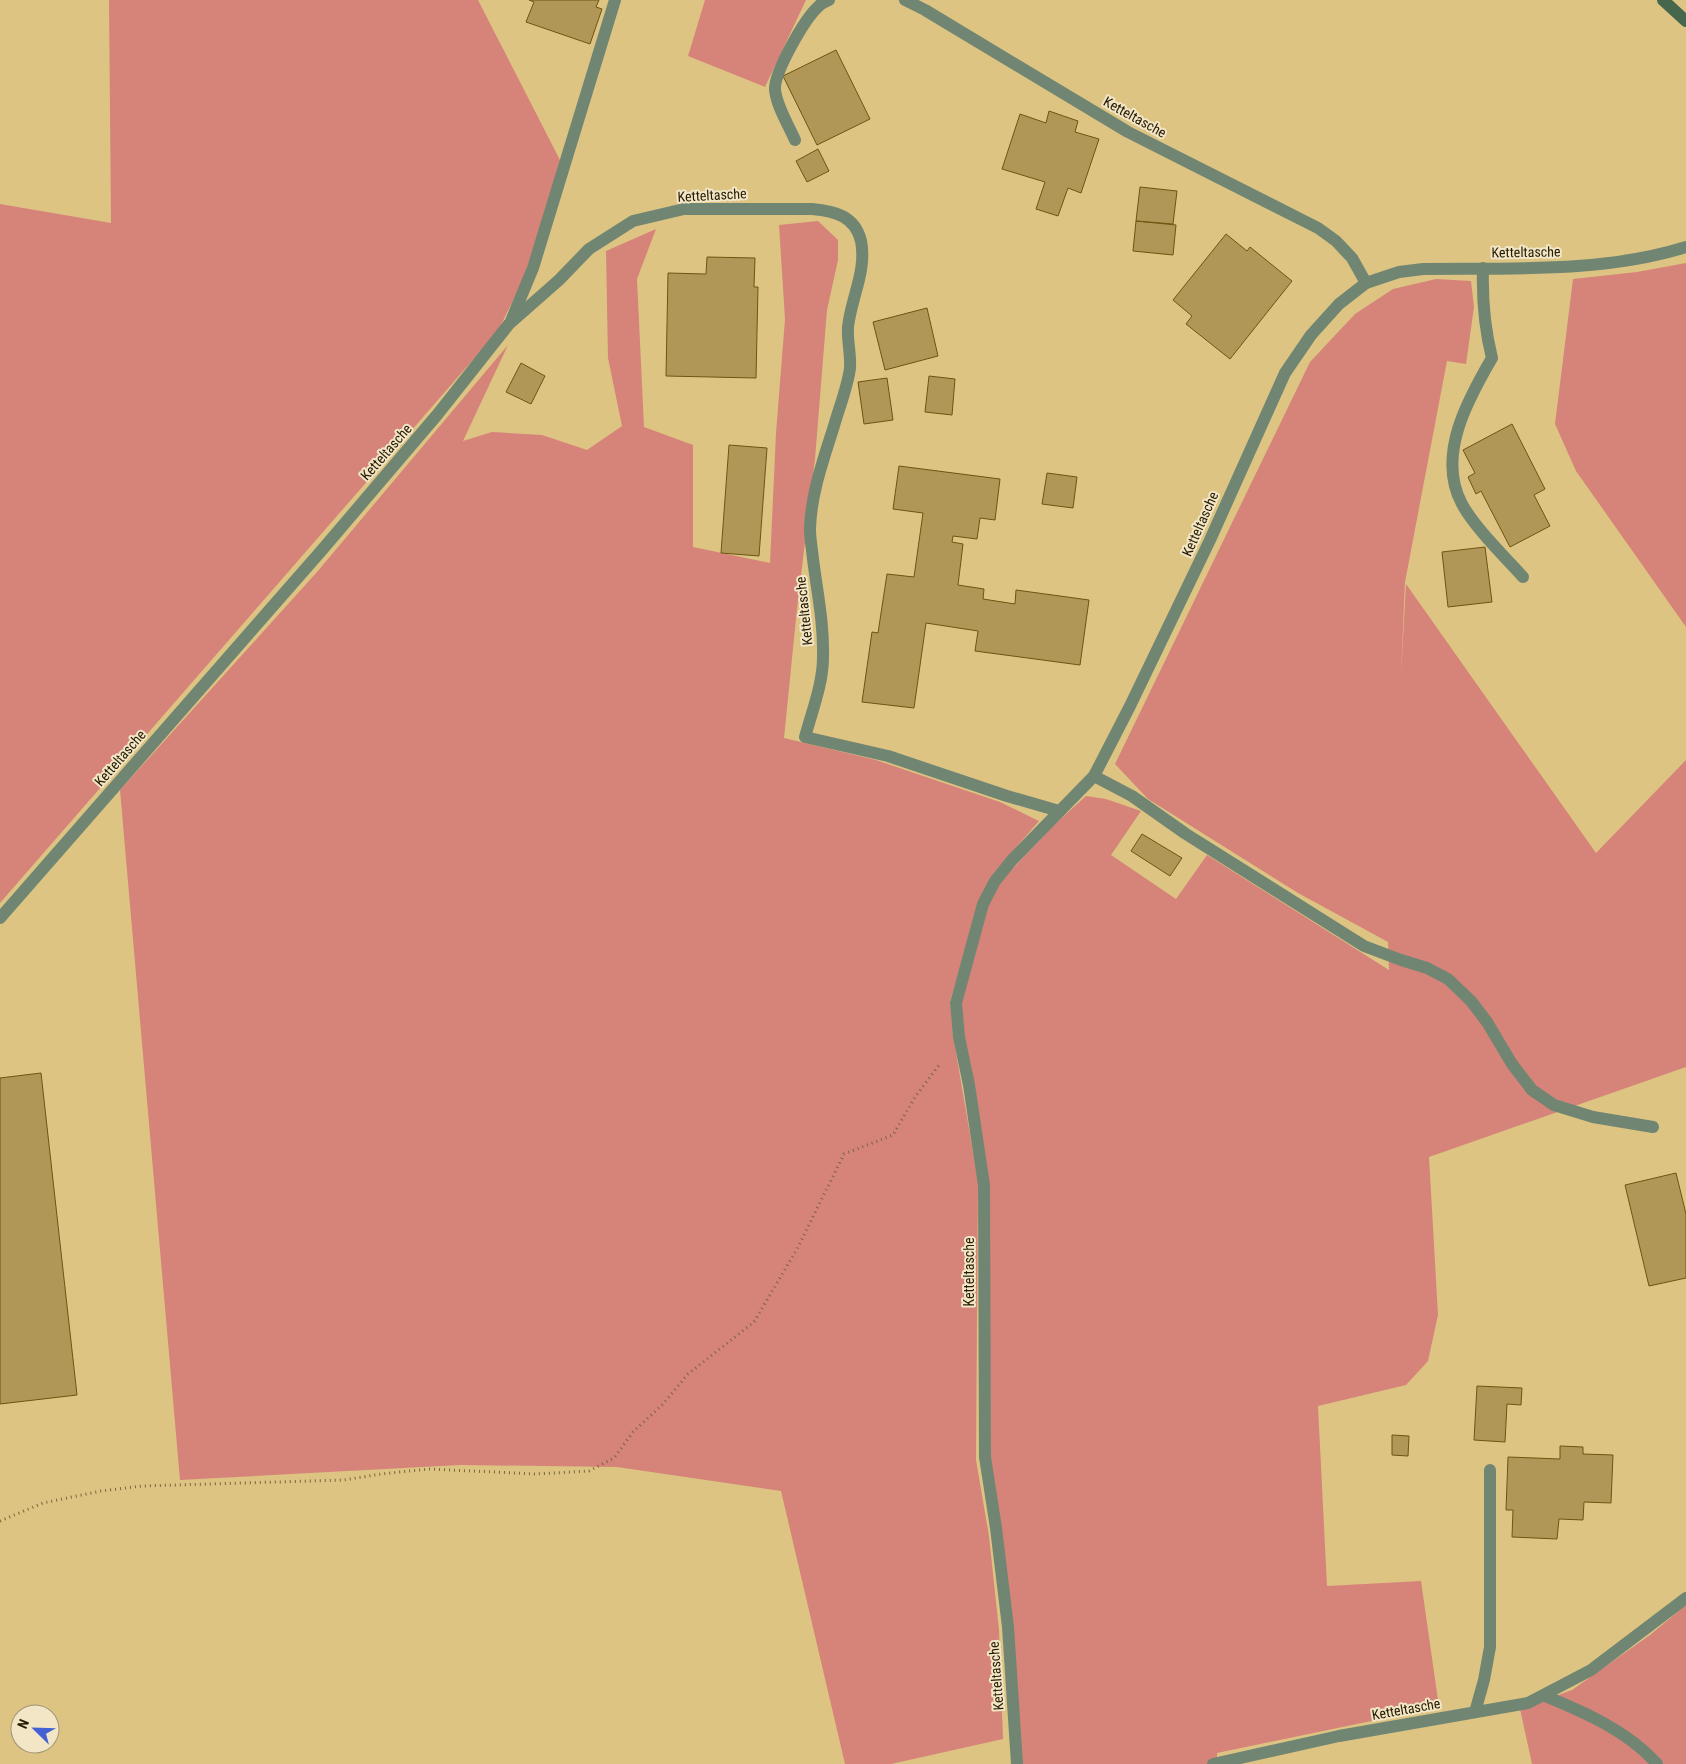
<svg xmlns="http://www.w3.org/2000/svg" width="1686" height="1764" font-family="'Roboto Condensed',sans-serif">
  <rect width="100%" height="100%" fill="#ddc483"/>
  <path fill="#d68479" d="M109 0H478L561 162 523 280 498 331 0 903V204L111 223Z
    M705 0H806L765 87 688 56Z
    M818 221 838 240V260L827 310 815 459 797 609 784 738 876 760 1000 802 1039 821 993 874 979 906 950 1001 953 1035 978 1181 976 1460 989 1536 999 1630 1003 1739 891 1764H845L781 1491 617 1467 460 1465 180 1480 120 790 317 572 508 345 463 441 492 432 542 435 587 450 622 426 608 358 606 251 656 229 637 279 644 427 693 445V547L770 563 776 433 785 319 779 225Z
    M1686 263V627L1576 471 1555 424 1573 279 1637 272Z
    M1436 279 1471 281 1474 307 1466 364 1447 361 1405 582 1401 675 1406 584 1596 853 1686 760V1067L1429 1157 1438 1315 1428 1361 1406 1385 1318 1406 1327 1586 1421 1581 1439 1707 1217 1753V1764H1021L991 1459 989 1264 960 1003 988 905 999 883 1054 825 1086 796 1106 799 1141 811 1111 855 1176 899 1207 855 1389 970 1388 942 1298 893 1148 799 1115 764 1310 362 1355 314 1393 289Z
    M1686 1605V1764H1532L1520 1709 1572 1690 1650 1635Z"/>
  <path fill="#b09758" stroke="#6d5510" d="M529 0H599L596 7 602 9 590 44 526 22 534 2Z
    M836 50 870 119 817 145 783 76Z
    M1049 111 1078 121 1075 132 1099 139 1081 193 1068 188 1058 216 1036 209 1045 182 1002 169 1020 114 1046 123Z
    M818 149 829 171 807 182 796 161Z
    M1140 187 1177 191 1173 224 1136 221Z
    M1136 221 1176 225 1173 255 1133 251Z
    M1226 234 1247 251 1250 247 1292 281 1230 359 1186 324 1192 316 1173 300Z
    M707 257 755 258 754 287H758L756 378 666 376 668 273 706 274Z
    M927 308 938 356 885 370 873 322Z
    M521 363 545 376 531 404 506 392Z
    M929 376 955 379 952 415 925 412Z
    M887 378 893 420 864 424 858 382Z
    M1512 424 1545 489 1534 495 1550 526 1510 547 1481 491 1476 494 1468 477 1475 473 1463 450Z
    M729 445 767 448 759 556 721 553Z
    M899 466 1000 479 995 520 980 518 977 539 953 536 952 542 963 544 958 585 984 589 983 599 1015 604 1016 590 1089 600 1080 665 975 651 978 631 926 623 914 708 862 702 872 632 878 633 887 574 914 577 923 513 893 509Z
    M1047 473 1077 477 1073 508 1042 504Z
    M1485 547 1492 602 1448 607 1442 552Z
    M1142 834 1182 858 1170 876 1131 851Z
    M41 1073 77 1395 0 1404V1078Z
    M1676 1173 1686 1214V1278L1649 1286 1625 1185Z
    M1477 1386 1522 1388 1521 1405 1507 1404 1505 1442 1474 1440Z
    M1392 1435 1409 1436 1408 1456 1392 1455Z
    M1560 1446 1583 1447V1454L1613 1455 1611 1503 1584 1502 1583 1520 1559 1519 1557 1539 1512 1537 1513 1510H1506L1508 1457 1560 1459Z"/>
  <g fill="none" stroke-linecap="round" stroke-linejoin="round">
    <path stroke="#78673c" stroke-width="3" stroke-dasharray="1 4" stroke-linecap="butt" d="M0 1521 43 1503 101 1491 142 1486 344 1480 381 1474 429 1469 536 1474 589 1471 614 1458 633 1432 663 1404 688 1374 754 1322 797 1249 844 1154 893 1135 915 1097 939 1065"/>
    <path stroke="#708672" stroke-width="12" d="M905 0 925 10 1128 132 1318 228 1336 241 1352 258 1366 283
      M795 140C788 124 777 107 775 90 774 72 805 18 819 6 821 3 825 2 829 0
      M1483 268C1482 300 1484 326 1492 358 1468 399 1436 456 1462 504 1475 528 1505 557 1523 577
      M511 321 533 268 615 0
      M1094 776 1132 796 1186 834 1364 946 1401 960 1427 968 1448 979 1471 1001 1487 1022 1512 1064 1532 1090 1554 1105 1593 1117 1653 1127
      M0 918 322 550 437 415 509 324 559 280 589 249 633 221 684 209H812C835 211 855 216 861 241 867 271 851 298 848 327 847 340 851 355 850 368 848 384 842 400 837 416 826 453 811 490 810 529 810 539 812 549 813 559 817 591 824 624 823 657 823 684 812 711 805 737L888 756 1007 796 1059 811
      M1545 1696C1584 1712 1628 1731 1657 1764
      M1475 1712 1484 1680 1490 1647V1470
      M1213 1764 1339 1736 1528 1703 1591 1670 1686 1598"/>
    <path stroke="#708672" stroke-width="12" d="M1017 1764 1008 1627 996 1528 985 1457 984 1185 969 1085 959 1037 956 1003 983 904 995 881 1012 860 1094 776 1130 706 1210 540 1285 373 1311 335 1339 304 1366 283 1399 272 1423 269C1510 268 1603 273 1686 247"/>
    <path stroke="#46674b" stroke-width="12" d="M1663 0 1686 21"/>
  </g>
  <g text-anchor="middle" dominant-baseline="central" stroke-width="4" stroke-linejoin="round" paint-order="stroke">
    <g font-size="14" fill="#251b02" stroke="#f2e6c6">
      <text transform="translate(1135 117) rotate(29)">Ketteltasche</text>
      <text transform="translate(712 195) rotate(-3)">Ketteltasche</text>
      <text transform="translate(1526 252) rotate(-1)">Ketteltasche</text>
      <text transform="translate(386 452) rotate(-49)">Ketteltasche</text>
      <text transform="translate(1200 524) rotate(-66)">Ketteltasche</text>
      <text transform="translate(804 611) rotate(-96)">Ketteltasche</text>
      <text transform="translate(120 758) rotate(-49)">Ketteltasche</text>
      <text transform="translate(969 1272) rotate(-90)">Ketteltasche</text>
      <text transform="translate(996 1676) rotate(-94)">Ketteltasche</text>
      <text transform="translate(1406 1709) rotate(-10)">Ketteltasche</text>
    </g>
  </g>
  <g transform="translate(35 1729) rotate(293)"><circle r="24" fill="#f2e6c6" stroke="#a09578"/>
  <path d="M0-4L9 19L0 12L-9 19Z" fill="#4361d4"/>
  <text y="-8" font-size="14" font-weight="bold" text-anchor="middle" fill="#251b02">N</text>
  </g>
</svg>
